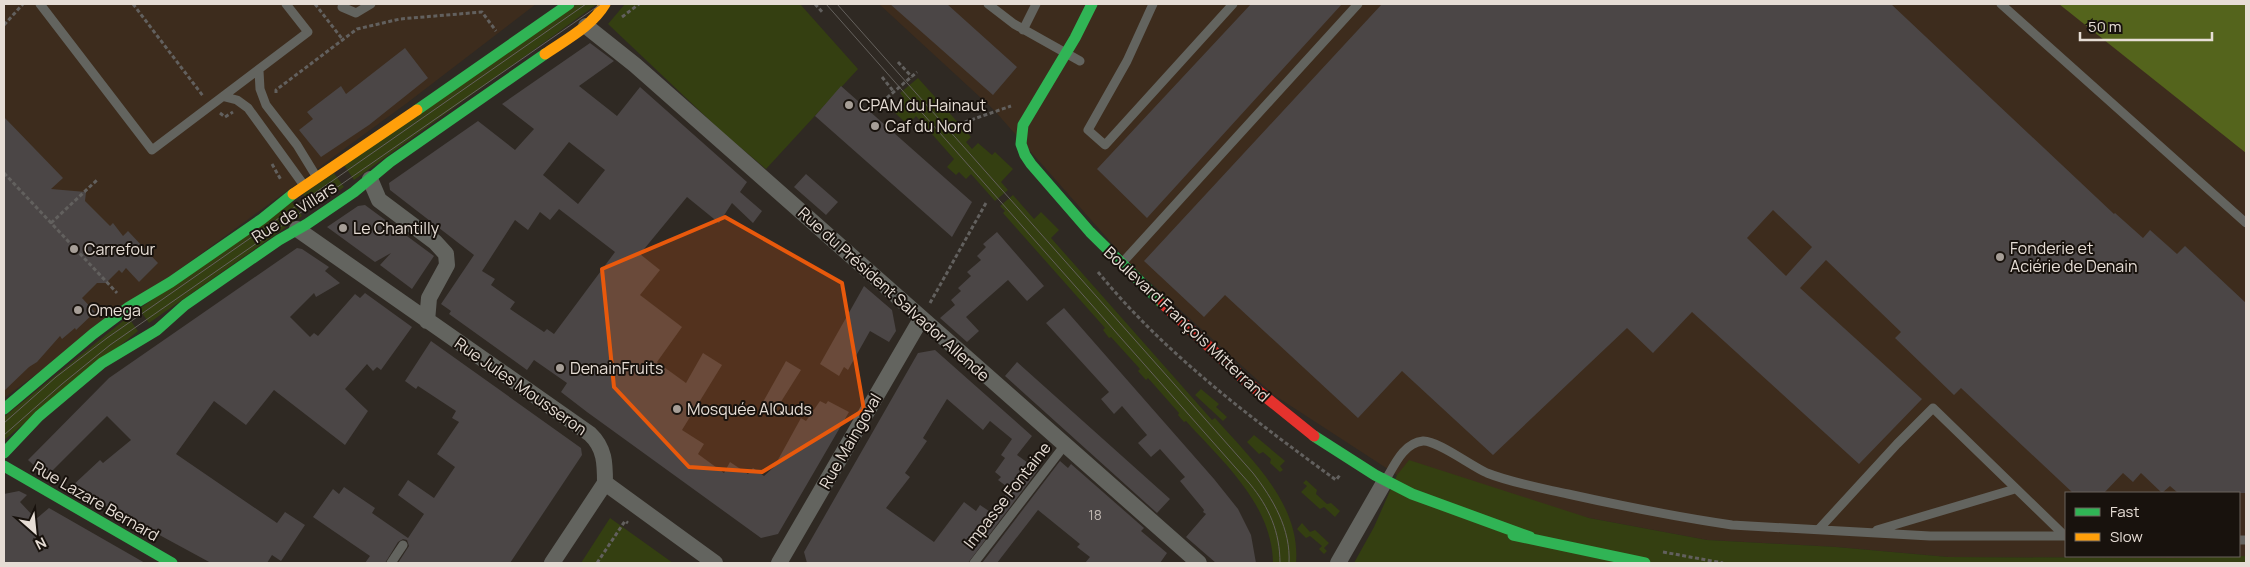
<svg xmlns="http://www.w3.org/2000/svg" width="2250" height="567" font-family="Manrope,sans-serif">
  <rect width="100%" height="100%" fill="#2f2923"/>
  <path fill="#3d2c1d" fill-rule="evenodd" d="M4 4H536L407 103 4 398Z
    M879 4H2246V556L2173 558 1948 557 1836 547 1707 540 1589 518 1397 475 1274 395 1130 264 994 110ZM2066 493H2239V556H2066Z"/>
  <path fill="#343f11" d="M577 4H597L354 180 344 165Z
    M625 4H800L858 69 766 169 722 132 608 24Z
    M918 78 971 137 966 142 972 149 978 143 992 155 995 152 1013 169 1001 182 1008 190 995 201 971 174 966 179 959 172 956 175 947 167 954 159 916 116 908 125 893 111 904 98 900 93Z
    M334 173 344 187 313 208 303 194Z
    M1013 195 1034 219 1041 212 1059 230 1051 238 1212 420 1215 418C1251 459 1301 504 1296 563H1273C1272 504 1223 462 1186 421L1184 422 1178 415 1179 413 1148 378 1146 380 1138 371 1140 369 1111 337 1109 338 1103 330 1105 328 1003 213 1005 211 1000 206Z
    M292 202 302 216 149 323 139 309Z
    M128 317 138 331 4 440V417Z
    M1201 389 1219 404 1216 407 1227 417 1223 421 1195 395Z
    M1254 435 1285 461 1280 466 1283 470 1280 472 1270 463 1271 459 1263 452 1259 454 1247 442Z
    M1409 460 1589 518 1707 540 1836 547 1948 557 2173 558 2246 556V563H1354L1374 527 1397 475Z
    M1306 480 1317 490 1316 494 1327 504 1331 503 1340 511 1335 517 1324 507 1320 509 1301 492 1307 486 1303 483Z
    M610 518 673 563H581Z
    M1302 523 1310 532 1315 530 1329 543 1324 548 1327 551 1324 554 1319 549 1322 546 1310 536 1306 538 1297 529Z"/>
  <path fill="#54641c" d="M2059 4H2246V153Z"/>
  <path fill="#4b4646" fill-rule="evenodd" d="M890 4H947L1017 67 993 95Z
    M1251 4H1342L1147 218 1097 169Z
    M1382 4H1891L2114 214 2115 213 2143 238 2150 230 2177 254 2185 246 2246 303V493H2178L2170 486 2162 493 2141 473 2133 482 2123 473 2104 493H2073L1961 388 1954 395 1895 338 1901 332 1826 260 1800 288 1922 399 1859 464 1692 312 1653 353 1627 328 1493 455 1402 371 1358 418 1225 295 1204 317 1144 261ZM1773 210 1812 247 1786 276 1747 238Z
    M590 43 614 61 579 86 617 116 640 87 747 182 740 192 762 211 753 223 732 203 719 223 687 197 640 254 660 270 640 295 682 327 657 362 686 383 703 353 722 365 682 430 704 444 698 454 724 473 730 462 748 474 753 468 764 476 774 467 801 418 806 421 820 401 826 404 828 401 849 412 778 534 761 538 587 412 561 392 567 383 534 360 527 370 449 314 451 311 441 304 474 255 390 190 389 183 478 121 515 150 534 129 502 104ZM569 142 605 170 578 204 543 175ZM559 209 615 252 554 334 547 329 544 332 510 309 515 302 491 285 495 279 482 271 515 220 528 230 540 212 550 220Z
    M405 48 428 78 369 125 321 157 299 130 313 119 307 112 341 86 346 94Z
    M841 86 972 202 952 237 815 116Z
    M4 117 63 178 51 189 86 192 85 201 110 226 113 223 123 236 128 231 158 263 139 282 126 268 122 273 119 270 106 283H97L82 298 95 312 76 330 75 328 62 339 60 336 37 362 29 367 4 391Z
    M806 174 838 202 826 215 794 187Z
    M365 205 434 256 412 289 380 265 391 253 375 262 327 227 358 206Z
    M997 232 1044 286 1027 301 1008 280 966 317 979 331 967 342 940 318 955 305 951 300 961 291 958 288 971 276 967 272 981 260 977 256 986 247 983 244Z
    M297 248 302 249 329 267 325 271 340 283 316 297 314 293 290 317 310 337 314 333 318 336 355 294 360 298 365 293 412 327 381 370 377 367 373 371 367 364 345 389 368 411 345 445 274 390 246 425 214 401 176 454 277 523 285 512 305 525 281 561 272 555 267 563H211L71 487 100 460 103 463 131 440 107 416 49 474 39 470 28 460 109 378Z
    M864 286 892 310 896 331 889 342 870 331 848 370 844 367 839 376 820 364Z
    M1064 308 1214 479 1238 509 1251 535 1256 563H1216L1186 537 1206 514 1203 512 1204 510 1180 481 1185 477 1160 449 1151 457 1138 443 1147 435 1122 406 1114 414 1101 399 1109 392 1046 323Z
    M431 341 581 448 582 455 510 563H398L409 546 407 540 403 539 398 542 385 563H365L370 556 313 517 333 489 339 494 344 487 375 508 372 513 408 538 424 514 398 495 408 480 434 498 455 467 437 454 459 422 452 418 456 411 418 386 416 389 405 381Z
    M935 350 1032 436 1017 455 1038 470 968 563H807L804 552 918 353ZM947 399 983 430 990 421 1012 439 1001 455 1005 458 995 472 1001 477 998 480 1010 489 992 513 980 505 976 511 964 502 934 542 886 508 910 477 905 473 927 441 923 438Z
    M786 361 801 370 772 416 759 409Z
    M1017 362 1170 499 1157 513 1005 376Z
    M1060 461 1068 468 1071 464 1144 528 1141 531 1167 553 1160 563H1085L1090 557 1077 547 1080 544 1038 510 997 563H982Z
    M19 491 27 495 20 502 36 519 49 508 145 563H4V494Z"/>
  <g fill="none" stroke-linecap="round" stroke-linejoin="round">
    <path stroke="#62605e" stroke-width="3" stroke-dasharray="4 2.5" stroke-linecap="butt" d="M133 4 203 96
      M315 4 343 40
      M815 4 823 13
      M622 17 639 4
      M4 25 23 4
      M898 62 912 77
      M882 77 894 92
      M276 93V90L357 29 400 19 482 12 496 31
      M882 102 917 72
      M220 113 225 117 233 112
      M965 122 1011 106
      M272 164 281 180
      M4 173 117 293
      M51 223 97 180
      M1098 272C1165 354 1251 418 1336 480L1340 475
      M930 303 986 203
      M1663 552 1723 563
      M597 563 625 521 628 523"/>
    <path stroke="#63645f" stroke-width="9" d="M40 4 152 150 308 32 286 4
      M988 4 1014 24 1080 61
      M1153 4 1127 61 1088 130 1105 145 1233 4
      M2001 4 2246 223
      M342 7 356 13 371 4
      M1023 30 1036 4
      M259 71 260 89 266 105 297 145 316 176
      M225 97 237 100 248 108 303 184
      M1122 263 1358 4
      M1385 481C1394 466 1403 443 1423 441 1437 440 1471 466 1487 473 1512 483 1541 488 1568 494 1622 506 1677 517 1732 525L1930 536H2066
      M1819 529 1897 444 1933 408 2065 536
      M1877 530 2015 489
      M2239 540H2246
      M391 563 403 545
      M974 563 1064 446"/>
    <path stroke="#63645f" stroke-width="16" d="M586 26 635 65 1199 563
      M370 179 379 200 435 242 446 254 447 265 429 298 427 321
      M297 229 590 434C605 448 605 464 605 483L715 563
      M552 563 605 483
      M779 563 921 319
      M1338 563 1385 481"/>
    <path stroke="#30b455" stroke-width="11" d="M1092 4 1075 38 1023 125 1021 144 1025 155 1031 164 1090 232 1163 304
      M417 110 569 4
      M4 409 93 334 129 307 171 282 262 219 293 194
      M1314 436 1375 475 1412 494 1530 537
      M4 453 39 416 102 363 157 330 185 305 279 240 307 224 354 192 390 162 545 54
      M4 466 172 563
      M1513 535 1645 563"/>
    <path stroke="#ff9f0a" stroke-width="11" d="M545 54C567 39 592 26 605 4
      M293 194 417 110"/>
    <path stroke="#e5322d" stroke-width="11" d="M1163 304 1247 382 1314 436"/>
    <path stroke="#65615d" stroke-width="1" d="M826 4 1250 484C1269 507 1280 532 1280 563
      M837 4 1253 473C1273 499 1291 529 1289 563
      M4 423 56 377 107 338 586 4
      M4 435 62 384 110 345 601 4"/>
  </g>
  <path fill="#e8590c" fill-opacity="0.2" stroke="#e8590c" stroke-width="4" stroke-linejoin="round" d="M725 217 842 283 864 410 762 472 689 467 614 387 602 269Z"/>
  <g fill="#a69e97" stroke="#18120d" stroke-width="2">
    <circle cx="849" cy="105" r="5"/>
    <circle cx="875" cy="126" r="5"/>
    <circle cx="343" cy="228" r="5"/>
    <circle cx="74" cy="249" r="5"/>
    <circle cx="2000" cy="257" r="5"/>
    <circle cx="78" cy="310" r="5"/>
    <circle cx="560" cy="368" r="5"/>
    <circle cx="677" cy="409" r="5"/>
  </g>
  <g text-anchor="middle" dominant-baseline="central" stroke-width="4" stroke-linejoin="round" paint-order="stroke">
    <g font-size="14" fill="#bfb7b1">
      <text x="1095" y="514">18</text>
    </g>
    <g font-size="16" fill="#e6ddd5" stroke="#18120d" text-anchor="start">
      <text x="859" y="105">CPAM du Hainaut</text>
      <text x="885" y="126">Caf du Nord</text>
      <text x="353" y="228">Le Chantilly</text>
      <text x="2010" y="248">Fonderie et<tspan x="2010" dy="18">Aciérie de Denain</tspan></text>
      <text x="84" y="249">Carrefour</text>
      <text x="88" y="310">Omega</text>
      <text x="570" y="368">DenainFruits</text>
      <text x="687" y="409">Mosquée AlQuds</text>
    </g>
    <g font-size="16" fill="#e6ddd5" stroke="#18120d">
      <text transform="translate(294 212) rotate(-33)">Rue de Villars</text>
      <text transform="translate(894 294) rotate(42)">Rue du Président Salvador Allende</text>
      <text transform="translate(1187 324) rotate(43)">Boulevard François Mitterrand</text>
      <text transform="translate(521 386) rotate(35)">Rue Jules Mousseron</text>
      <text transform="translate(850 441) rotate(-60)">Rue Maingoval</text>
      <text transform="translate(1007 495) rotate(-52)">Impasse Fontaine</text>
      <text transform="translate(96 501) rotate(30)">Rue Lazare Bernard</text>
    </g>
  </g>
  <rect width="2250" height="567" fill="none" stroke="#e6ddd5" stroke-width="10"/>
  <rect x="2065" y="492" width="175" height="65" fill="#18120d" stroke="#6a635d"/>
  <rect x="2075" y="508" width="25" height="8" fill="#30b455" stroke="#6a635d"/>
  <text x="2110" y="517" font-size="15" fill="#e6ddd5">Fast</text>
  <rect x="2075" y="533" width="25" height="8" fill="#ff9f0a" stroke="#6a635d"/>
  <text x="2110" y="542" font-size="15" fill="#e6ddd5">Slow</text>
  <g transform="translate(35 532) rotate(153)" stroke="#18120d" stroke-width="4" paint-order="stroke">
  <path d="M0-4L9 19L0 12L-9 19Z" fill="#e6ddd5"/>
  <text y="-8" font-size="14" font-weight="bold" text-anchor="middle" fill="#e6ddd5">N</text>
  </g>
  <path d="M2080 32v8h132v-8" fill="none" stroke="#e6ddd5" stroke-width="2.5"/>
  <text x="2088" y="32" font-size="15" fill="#e6ddd5" stroke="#18120d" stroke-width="4" paint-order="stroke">50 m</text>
</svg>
